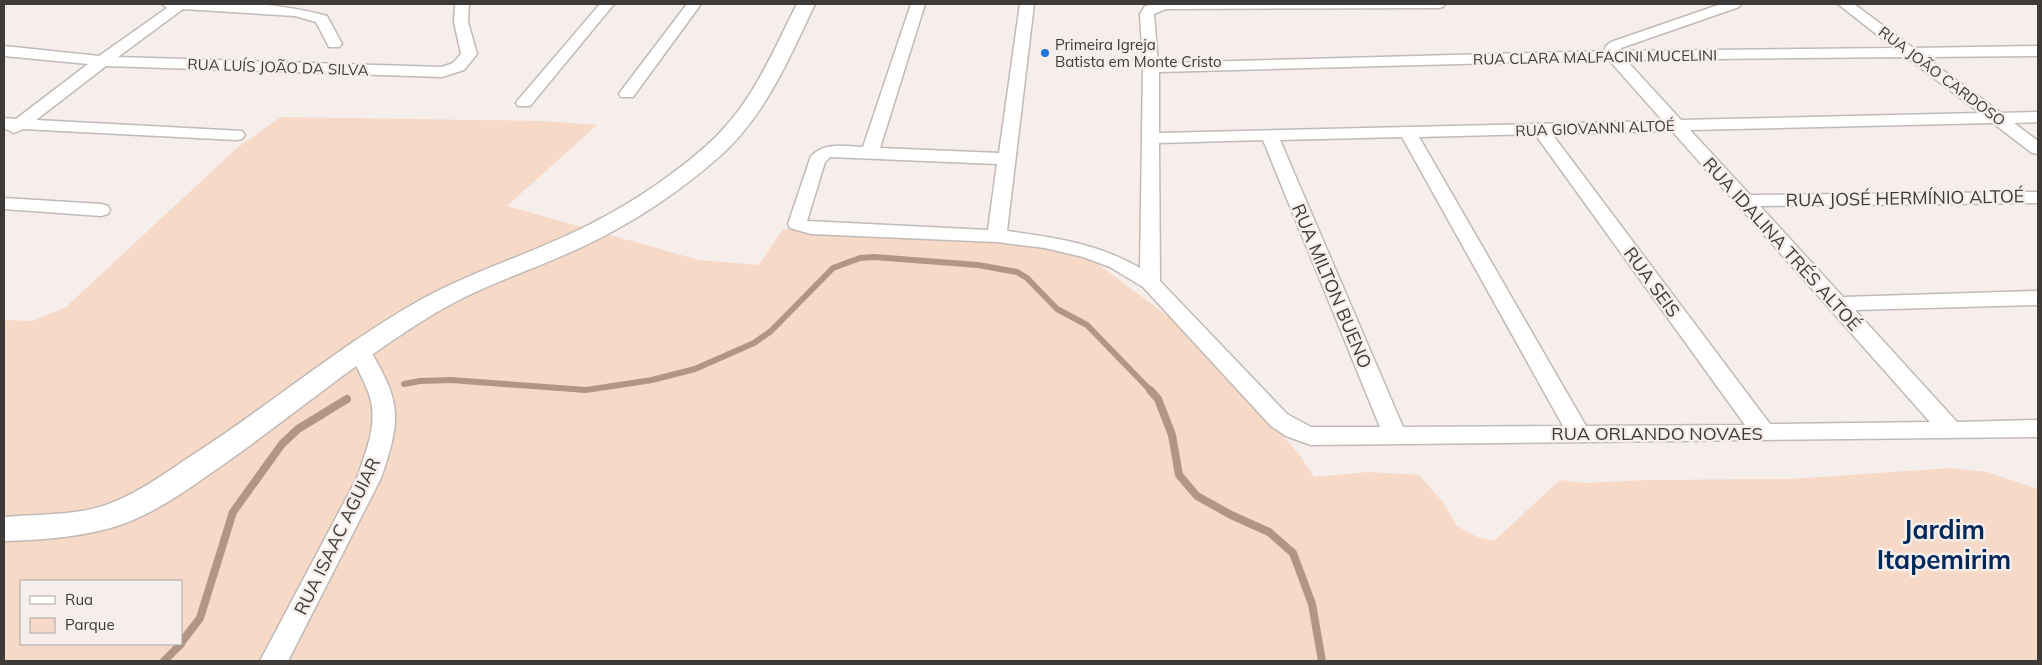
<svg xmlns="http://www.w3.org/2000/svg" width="2042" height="665" font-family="Mulish,sans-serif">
  <rect width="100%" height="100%" fill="#f5eeea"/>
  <path fill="#f6d9c7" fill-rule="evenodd" d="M281 117 543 121 597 125 507 206 699 260 759 265 783 229 976 237 1022 242 1087 256 1204 343 1301 457 1314 477 1368 472 1419 475 1443 502 1457 526 1477 537 1494 541 1560 480 1585 483 1648 480 1791 479 1951 468 1987 472 2038 489V661H4V320L33 321 66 307 237 148ZM21 581H181V644H21Z"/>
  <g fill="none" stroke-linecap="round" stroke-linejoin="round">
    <path stroke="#b39583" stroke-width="6" d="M404 384 420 381 451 380 586 390 652 380 695 369 754 343 771 331 833 268 860 258 874 257 978 265 1017 272 1027 278 1057 309 1087 325 1151 391"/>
    <path stroke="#b39583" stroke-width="8" d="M1150 390 1158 399 1172 435 1179 475 1197 496 1231 515 1269 532 1293 553 1312 604 1322 661
      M181 643 200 618 233 512 282 444 298 429 347 399
      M164 661 181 644"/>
    <g stroke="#c1bab6" stroke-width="3">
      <path id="minor" d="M162 4C216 0 275 2 327 16L342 44 339 47H329L316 22 295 16 183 9 118 57 442 67 453 63 461 54 454 22 455 4H469L468 22 477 54 464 70 442 77 106 66 36 120 242 131 245 135 242 139 236 140 23 129 14 133 4 128V118L16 119 88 64 4 56V46L99 56 167 8Z
        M600 4H614L530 106H518L516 103 518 100Z
        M687 4H701L633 97H621L619 94 621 91Z
        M911 4H925L880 148 999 153 1020 4H1034L1007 231C1053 237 1099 244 1140 268L1143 68 1140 14 1145 6 1154 4H1445L1443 7 1438 8 1166 9 1154 14 1158 63 1604 51 1606 46 1611 42 1721 4H1741L1739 7 1621 48 1619 51 1894 48 1838 4H1854L1913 48 2038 46V56L1925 57 2001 113 2038 112V122L2014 123 2038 141V154L2032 153 1993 123 1690 130 1750 195 2038 192V203L1760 206 1843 297 2038 291V305L1855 310 1957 422 2038 420V437L1311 445 1286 436 1271 426 1143 287 1110 267 1083 257 1045 248 997 242 811 234 790 228 788 224 811 156C825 142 844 146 863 147ZM1906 57 1980 113 1681 120 1626 60ZM1609 60 1663 121 1159 133V72ZM1672 131 1930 422 1770 424 1552 134ZM1535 134 1745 425 1586 426 1419 137ZM1402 137 1563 426 1403 427 1280 140ZM1263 140 1380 427H1311L1287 414 1160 281 1159 143ZM830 157 997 164 988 230 807 221 825 162Z
        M4 198 101 204 108 206 110 210 108 214 101 216 4 209Z
        M360 345 368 347C401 402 402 417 381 478L288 661H260L357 478C366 451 379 423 369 394 364 380 356 366 349 352L352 347Z"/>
    </g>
    <g stroke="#c1bab6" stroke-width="3">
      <path id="tertiary" d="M797 4H815C788 60 766 115 719 157 679 192 633 223 584 246 536 269 484 284 437 312 365 355 300 410 231 459 197 483 163 509 123 524 85 537 44 540 4 541V517C37 514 74 516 106 505 137 494 164 474 191 456 269 406 340 345 422 299 469 273 521 257 570 234 618 212 665 182 705 147 751 107 770 57 797 4Z"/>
    </g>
    <use href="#minor" fill="#fff" fill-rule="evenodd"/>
    <use href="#tertiary" fill="#fff" fill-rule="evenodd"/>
  </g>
  <circle fill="#1f74de" stroke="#f5eeea" stroke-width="2" cx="1045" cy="53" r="5"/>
  <g text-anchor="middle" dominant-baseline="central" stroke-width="5" stroke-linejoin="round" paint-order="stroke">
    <g font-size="15" fill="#3d3a38" stroke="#f5eeea" text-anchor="start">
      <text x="1055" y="44">Primeira Igreja<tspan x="1055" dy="17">Batista em Monte Cristo</tspan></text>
    </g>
    <g font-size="15" fill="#3d3a38" stroke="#f5eeea">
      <text transform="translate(1595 57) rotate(-1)">RUA CLARA MALFACINI MUCELINI</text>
      <text transform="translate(278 67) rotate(2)">RUA LUÍS JOÃO DA SILVA</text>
      <text transform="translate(1942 76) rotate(37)">RUA JOÃO CARDOSO</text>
      <text transform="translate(1595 128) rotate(-2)">RUA GIOVANNI ALTOÉ</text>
    </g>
    <g font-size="18" fill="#3d3a38" stroke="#f5eeea">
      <text transform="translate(1905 198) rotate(-1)">RUA JOSÉ HERMÍNIO ALTOÉ</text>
      <text transform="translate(1782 244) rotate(48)">RUA IDALINA TRÉS ALTOÉ</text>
      <text transform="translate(1652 282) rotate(54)">RUA SEIS</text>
      <text transform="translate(1332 286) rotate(67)">RUA MILTON BUENO</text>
      <text x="1657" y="433">RUA ORLANDO NOVAES</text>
      <text transform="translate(337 536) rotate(-64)">RUA ISAAC AGUIAR</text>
    </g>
    <g font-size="26" font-weight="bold" fill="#00285a" stroke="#f5eeea">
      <text x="1944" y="529">Jardim<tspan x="1944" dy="30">Itapemirim</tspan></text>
    </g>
  </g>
  <rect width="2042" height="665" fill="none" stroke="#3d3a38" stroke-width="10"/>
  <rect x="20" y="580" width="162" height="65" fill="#f5eeea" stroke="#aba6a3"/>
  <rect x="30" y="596" width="25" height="8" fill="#ffffff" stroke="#aba6a3"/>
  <text x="65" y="605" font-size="15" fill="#3d3a38">Rua</text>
  <rect x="30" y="618" width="25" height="15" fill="#f6d9c7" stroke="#aba6a3"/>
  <text x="65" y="630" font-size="15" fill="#3d3a38">Parque</text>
</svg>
